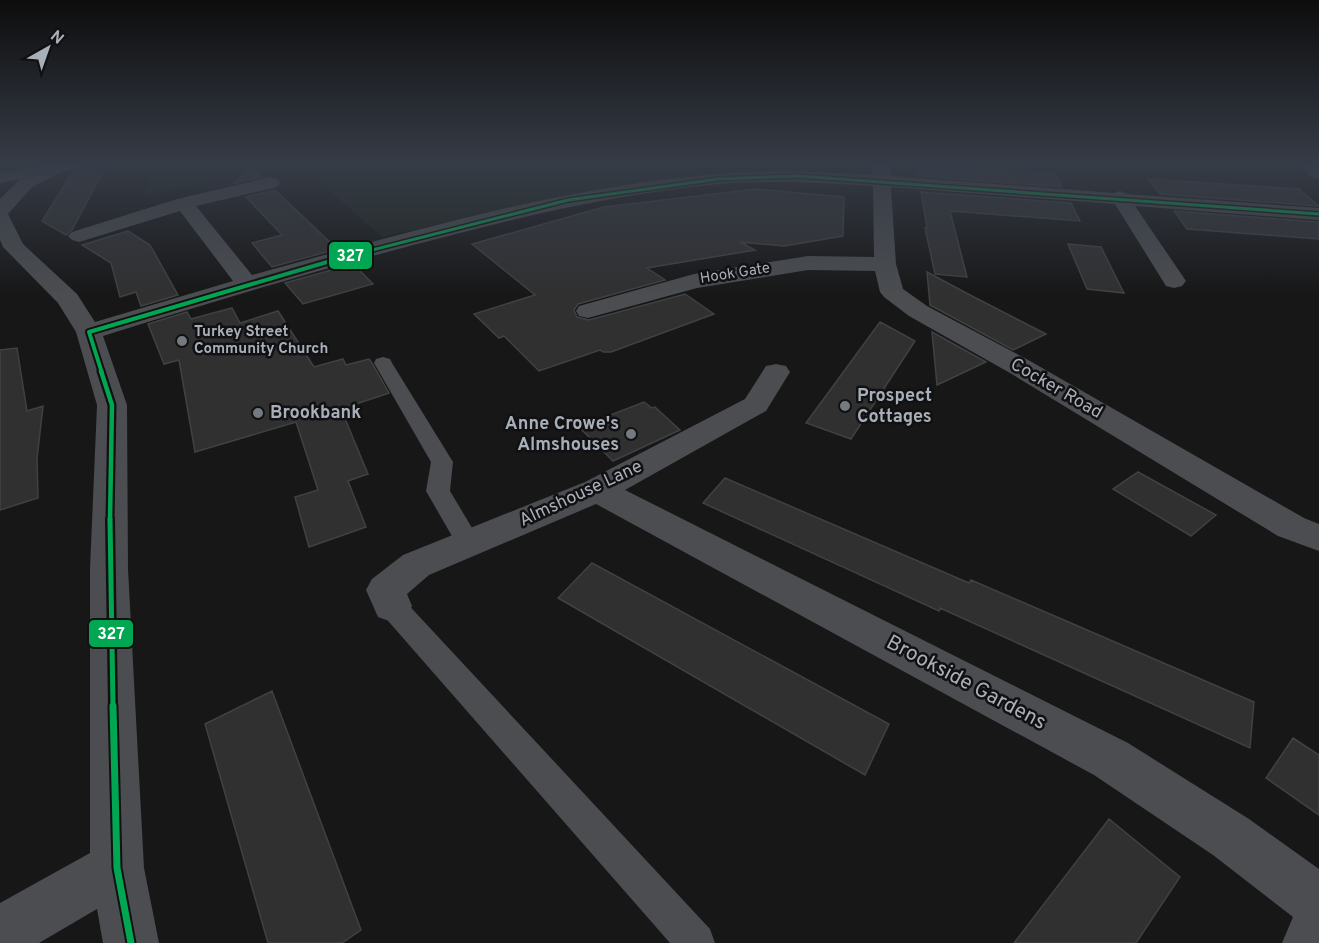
<svg xmlns="http://www.w3.org/2000/svg" width="1319" height="943" font-family="Overpass,sans-serif">
  <rect width="100%" height="100%" fill="#171717"/>
  <path fill="#1d241d" d="M153 164H290L143 196Z
    M299 164H681L688 175 681 178 576 193 382 237Z"/>
  <path fill="#303031" stroke="#3f4143" stroke-width="1.5" d="M88 164H107L72 230 66 235 42 221 73 172 83 170Z
    M916 164 1054 173 1062 187 918 176Z
    M251 167 262 177 234 183Z
    M1148 179 1299 189 1319 206 1160 194Z
    M756 189 844 197 843 236 784 246 740 242 755 250 647 268 665 280 578 304 574 310 577 317 589 320 685 294 714 314 611 352H603L600 350 539 371 504 336 499 338 474 314 535 295 472 244 604 207Z
    M275 190 337 249 272 267 252 243 282 235 246 197Z
    M921 192 1071 203 1080 221 950 211 967 277 935 274 925 228H927Z
    M1174 211 1319 222V239L1187 229Z
    M128 231 150 245 178 295 141 306 136 292 120 297 111 263 82 245Z
    M1068 244 1101 247 1124 293 1087 289Z
    M353 264 373 284 303 304 285 283Z
    M927 272 970 295 1046 334 1013 350 930 305Z
    M232 308 240 323 278 311 314 367 343 359 346 365 369 359 372 363 389 393 341 409 368 474 348 481 366 527 309 547 295 497 318 490 296 422 195 452 179 360 164 364 148 324 187 312 191 319Z
    M880 322 915 341 851 439 806 423Z
    M932 332 986 362 937 385Z
    M17 348 27 411 43 406 37 459 38 498 0 510V350Z
    M644 402 652 408 655 407 680 430 613 461 579 427Z
    M1138 472 1216 515 1191 536 1113 489Z
    M725 478 969 583 971 580 1254 702 1250 748 940 608 939 611 703 503Z
    M592 563 889 724 865 775 558 598Z
    M272 691 361 930 342 943H268L205 724Z
    M1293 738 1319 755V815L1266 778Z
    M1109 819 1180 877 1136 943H1014Z"/>
  <g fill="none" stroke-linecap="round" stroke-linejoin="round">
    <path fill="#4b4d50" fill-rule="evenodd" d="M383 357 390 359 392 363 453 462 450 491 481 543 478 550 469 552 460 550 426 491 431 462 374 363 376 359Z
      M392 595 402 598 710 929 715 943H670L382 614 378 606 382 598Z"/>
    <path fill="#4b4d50" fill-rule="evenodd" d="M50 164H61L64 168 61 172 32 187 8 214 23 244 77 294 95 322 233 281 180 211 79 242 72 240 68 236 72 232 177 199 271 177 277 179 280 183 277 187 196 206 252 275C405 233 559 187 718 174 770 169 821 172 872 175V164H890V176L1114 193 1120 191 1127 194 1319 208V220L1135 206 1186 281 1182 286 1174 288 1166 286 1115 204 891 187 896 264 903 289 927 306 1030 361 1304 518 1319 524V551L1278 536 1010 373 909 316 884 297 880 292 875 271 808 270 697 288 588 318 579 316 576 311 579 306 694 274 808 256 874 257 873 186C821 183 770 180 719 184 631 192 545 211 460 233 340 263 222 299 103 336L127 405 128 569 144 868 159 943H103L97 909 39 943H0V903L90 853V569L97 405 76 332 58 303 3 247 0 240V199L20 179Z
      M1296 164H1317L1319 166V179L1313 178Z
      M776 364 786 366 790 372 766 411 625 490 1128 743 1249 819 1319 869V943H1282L1293 917 1213 855 1094 775 596 504 429 575 407 594 412 606 406 617 392 622 378 617 366 590 372 579 403 555 585 482 745 399 766 366Z"/>
    <path fill="#494a4c" fill-rule="evenodd" d="M47 164H86L83 168 77 169 0 183V173Z"/>
    <g stroke="#111113" stroke-width="6">
      <path id="bus-1-far4" d="M345 257 568 200 718 179 798 176 1319 214"/>
    </g>
    <g stroke="#111113" stroke-width="8">
      <path id="bus-1-far3" d="M102 373 89 332 351 255"/>
    </g>
    <g stroke="#111113" stroke-width="9">
      <path id="bus-1-far2" d="M101 371 112 405 110 520"/>
    </g>
    <g stroke="#111113" stroke-width="10">
      <path id="bus-1-far1" d="M110 519 113 707"/>
    </g>
    <g stroke="#111113" stroke-width="11">
      <path id="bus-1" d="M113 706 117 868 131 943"/>
    </g>
    <use href="#bus-1-far4" stroke="#00a651" stroke-width="3"/>
    <use href="#bus-1-far3" stroke="#00a651" stroke-width="4"/>
    <use href="#bus-1-far2" stroke="#00a651" stroke-width="4.5"/>
    <use href="#bus-1-far1" stroke="#00a651" stroke-width="5"/>
    <use href="#bus-1" stroke="#00a651" stroke-width="7"/>
  </g>
  <linearGradient id="sky" x2="0" y2="1"><stop stop-color="#0d0d0d"/><stop offset="0.55" stop-color="#363c47"/><stop offset="1" stop-color="#363c47" stop-opacity="0"/></linearGradient>
  <rect width="1319" height="296" fill="url(#sky)"/>
  <g fill="#757a80" stroke="#111113" stroke-width="2">
    <circle cx="182" cy="341" r="6"/>
    <circle cx="845" cy="406" r="6"/>
    <circle cx="258" cy="413" r="6"/>
    <circle cx="631" cy="434" r="6"/>
  </g>
  <g text-anchor="middle" dominant-baseline="central" stroke-width="5" stroke-linejoin="round" paint-order="stroke">
    <g font-size="15" fill="#a8afb8" stroke="#111113">
      <text transform="translate(735 274) rotate(-9)">Hook Gate</text>
    </g>
    <g font-size="15" font-weight="bold" fill="#a8afb8" stroke="#111113" text-anchor="start">
      <text x="194" y="332">Turkey Street<tspan x="194" dy="17">Community Church</tspan></text>
    </g>
    <g font-size="18" fill="#a8afb8" stroke="#111113">
      <text transform="translate(1056 389) rotate(30)">Cocker Road</text>
      <text transform="translate(581 494) rotate(-25)">Almshouse Lane</text>
    </g>
    <g font-size="18" font-weight="bold" fill="#a8afb8" stroke="#111113" text-anchor="start">
      <text x="857" y="396">Prospect<tspan x="857" dy="21">Cottages</tspan></text>
      <text x="270" y="413">Brookbank</text>
      <text x="619" y="424" text-anchor="end">Anne Crowe's<tspan x="619" dy="21">Almshouses</tspan></text>
    </g>
    <g font-size="21" fill="#a8afb8" stroke="#111113">
      <text transform="translate(966 683) rotate(28)">Brookside Gardens</text>
    </g>
  </g>
  <g stroke="#111113" stroke-width="2">
    <rect x="328" y="241" width="45" height="29" rx="6" fill="#00a651"/>
    <rect x="88" y="619" width="46" height="29" rx="6" fill="#00a651"/>
  </g>
  <g font-size="16" text-anchor="middle" font-weight="bold" fill="#fff">
    <text x="350" y="261">327</text>
    <text x="111" y="639">327</text>
  </g>
  <g transform="translate(48 48) rotate(40)" stroke="#111113" stroke-width="4.5" paint-order="stroke">
  <path d="M0-4.5L10 22L0 15L-10 22Z" fill="#a8afb8"/>
  <text y="-9" font-size="16" font-weight="bold" text-anchor="middle" fill="#a8afb8">N</text>
  </g>
</svg>
